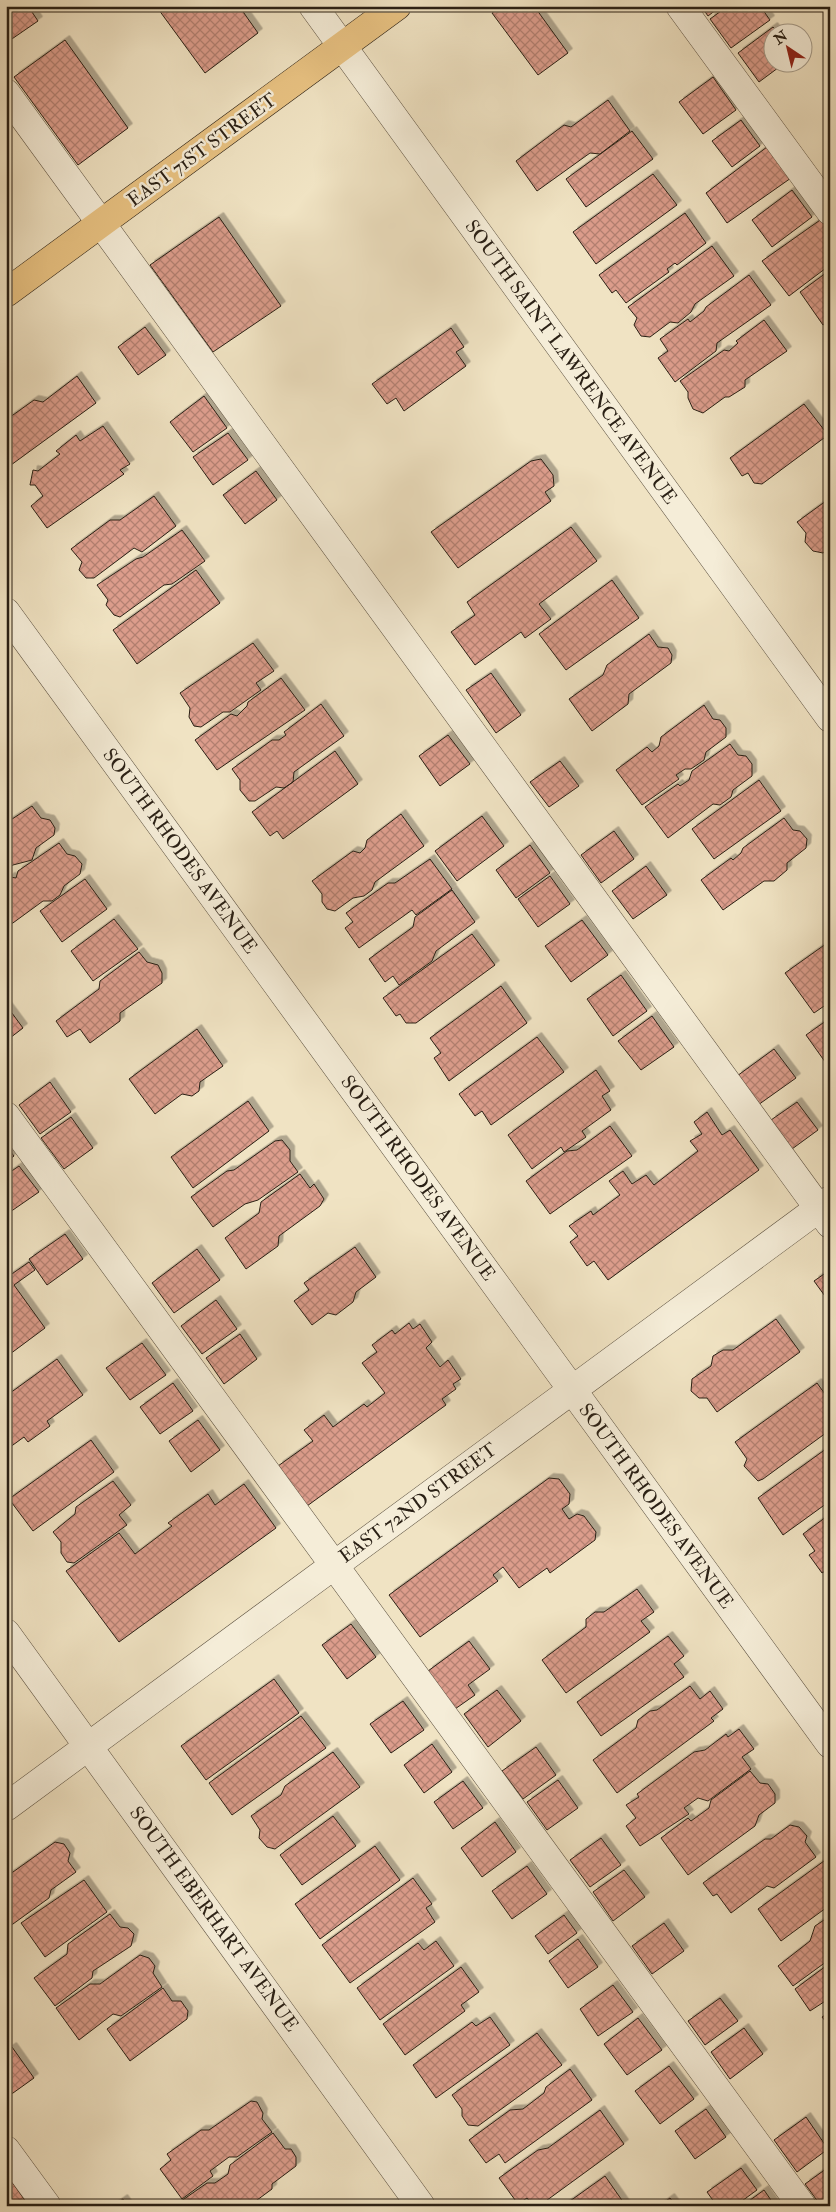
<svg xmlns="http://www.w3.org/2000/svg" width="836" height="2212" font-family="'IM FELL Double Pica',serif">
  <defs>
    <pattern id="building-cross-hatch" width="8" height="8" patternUnits="userSpaceOnUse" patternTransform="scale(1.25)"><rect width="8" height="8" fill="#dc9d8c"/><path d="M0 0l8 8M0 8l8-8" fill="none" stroke="#b38071"/></pattern>
    <filter id="shadow"><feDropShadow dx="4.5" dy="-4.5" stdDeviation="0" flood-color="#0004"/></filter>
  </defs>
  <rect width="100%" height="100%" fill="#f0e3c3"/>
  <filter id="stains"><feTurbulence type="fractalNoise" baseFrequency=".004" numOctaves="4"/><feColorMatrix values="0 0 0 0 .2 0 0 0 0 .09 0 0 0 0 .02 0 0 0 .5 -.17"/></filter>
  <radialGradient id="worn" r=".72"><stop offset=".6" stop-color="#630" stop-opacity="0"/><stop offset="1" stop-color="#630" stop-opacity=".3"/></radialGradient>
  <path fill="url(#building-cross-hatch)" stroke="#2a2015" filter="url(#shadow)" d="M6 6H28L38 21 6 43Z
    M156 6H239L258 33 205 73Z
    M501 6H534L568 53 538 75 492 13Z
    M701 6H721L708 16Z
    M728 6H760L770 20 731 48 710 19Z
    M823 6H830V16Z
    M773 27 777 32H774V62H786L759 82 738 53Z
    M65 40 128 128 78 165 14 77Z
    M713 77 736 110 703 134 679 102Z
    M608 100 630 131 600 154 590 153 537 191 516 161 564 125 571 127Z
    M741 120 760 146 732 167 712 141Z
    M632 131 653 159 586 207 566 179Z
    M767 147 791 178 727 223 706 193Z
    M653 174 677 205 596 264 573 232Z
    M792 190 812 217 772 247 752 220Z
    M685 213 706 243 677 265 675 263 667 269 669 272 626 303 616 290 612 293 599 275Z
    M219 217 281 306 213 352 150 265Z
    M823 218 830 227V265L789 296 762 261Z
    M712 246 734 276 695 304 691 312 678 323 670 322 650 337 641 336 634 325 637 318 628 307Z
    M830 270V321L823 325 800 292Z
    M749 275 771 305 717 343 716 351 675 382 658 358 668 351 660 339 688 319 690 322 704 311 706 307Z
    M764 320 787 351 745 380V387L729 397H725L703 413 693 409 688 398V392L680 381 724 350 729 351 738 343 736 341Z
    M145 327 166 355 138 375 118 347Z
    M451 328 464 347 456 352 466 366 404 411 396 398 387 404 372 384Z
    M77 376 96 403 11 465 6 458V420L34 400 43 402Z
    M204 396 227 428 193 452 170 422Z
    M804 404 828 435 762 484 754 483 748 473 742 476 730 458Z
    M103 426 130 464 120 470 124 474 47 528 31 506 43 496 35 485H30L33 470 38 471 60 454 56 451 76 435 80 441Z
    M228 433 248 460 213 485 193 457Z
    M541 459 553 475 554 486 545 492 551 501 458 568 431 532 531 461Z
    M256 471 277 500 245 524 223 495Z
    M154 496 176 526 142 552 134 548 94 578H86L79 570 82 562 71 549 110 520H120Z
    M830 498V548L823 553 813 551 805 542 806 533 797 522Z
    M571 527 597 561 539 604 551 619 525 638 521 632 475 665 451 632 475 615 467 602Z
    M182 530 205 561 172 584 164 585 120 617 114 615 106 605 108 600 97 585 136 559 143 557Z
    M196 570 220 603 137 664 113 630Z
    M612 580 639 618 566 670 539 634Z
    M649 634 658 647 668 648 672 655 671 663 629 694 628 704 592 731 569 699 603 675 607 665Z
    M253 643 274 671 256 683 261 690 230 712H223L201 727 194 726 189 717 190 708 180 693Z
    M491 673 521 715 496 733 466 690Z
    M281 678 305 710 217 770 195 740 231 714 237 716 247 706 248 702Z
    M321 704 344 736 294 772 293 782 284 788 276 787 255 801H249L240 790V780L232 769 272 740H279L286 735 284 732Z
    M704 705 713 719 720 720 726 728V737L706 752 704 760 691 769H685L676 775 679 779 642 805 616 770 647 747 652 752 659 746 661 737Z
    M448 735 470 764 440 786 419 756Z
    M730 744 738 755 746 756 752 764V776L733 790 731 797 720 805 713 804 668 838 645 807 678 784 680 786 689 780 692 771Z
    M335 751 358 784 283 839 277 831 270 836 252 812Z
    M560 761 579 786 549 807 530 782Z
    M759 780 781 811 714 859 692 829Z
    M32 806 41 818 50 820 55 828 54 835 36 848 32 860 13 865 6 870V823Z
    M401 814 424 846 375 882 372 890 364 896 353 898 335 911 327 909 322 902V894L312 881 353 851 360 853 365 848 367 840Z
    M482 816 504 846 457 881 435 851Z
    M784 818 793 830 800 831 807 839 806 848 787 863V870L774 881H764L723 910 701 880 731 858 733 860 741 853 743 848Z
    M614 831 634 859 601 883 581 855Z
    M59 843 67 854 75 856 82 864 80 874 64 886 60 895 52 901H43L6 928V880L10 877 16 878 18 871Z
    M530 845 550 873 516 898 496 870Z
    M430 859 452 889 416 915 412 910 359 948 345 928 353 922 346 913 388 883H395Z
    M646 866 667 895 633 919 612 891Z
    M550 876 570 904 538 927 518 899Z
    M85 879 107 909 62 942 40 911Z
    M452 890 475 922 436 951 432 961 399 985 393 976 385 982 369 959 413 927 415 917Z
    M114 919 138 949 93 981 71 951Z
    M582 920 608 955 571 982 545 946Z
    M472 934 495 965 416 1023H406L400 1014 396 1016 383 998Z
    M830 941V1002L814 1013 785 973Z
    M139 952 147 962 158 965 162 973V983L120 1013V1021L90 1043 80 1029 67 1037 56 1021 99 989 100 981Z
    M621 975 647 1011 613 1036 587 999Z
    M501 986 527 1023 449 1081 434 1058 441 1053 430 1038Z
    M6 1005 23 1028 6 1041Z
    M652 1016 674 1047 641 1070 618 1041Z
    M830 1018V1065L828 1066 806 1035Z
    M197 1029 223 1066 200 1082 199 1091 192 1096 182 1094 155 1114 129 1079Z
    M537 1037 564 1072 491 1125 482 1111 475 1116 459 1094Z
    M774 1049 796 1078 758 1105 737 1076Z
    M596 1070 610 1091 602 1096 611 1110 582 1131 586 1137 564 1152 561 1147 532 1169 508 1135Z
    M50 1082 71 1112 40 1134 19 1105Z
    M248 1101 269 1131 193 1188 171 1157Z
    M797 1102 818 1130 792 1149 771 1120Z
    M707 1112 722 1135 730 1130 759 1170 608 1280 594 1261 587 1266 570 1242 578 1236 569 1226 591 1211 593 1215 620 1195 609 1181 623 1171 632 1184 646 1175 654 1185 698 1151 690 1141 702 1134 694 1122Z
    M71 1117 93 1148 64 1169 41 1138Z
    M610 1126 632 1156 550 1214 526 1181 567 1151 577 1150Z
    M282 1140 290 1150V1161L298 1172 258 1200 245 1204 213 1227 191 1197 227 1171 234 1170 275 1141Z
    M6 1146 14 1156 6 1162Z
    M19 1166 39 1192 10 1212 6 1207V1175Z
    M300 1174 310 1188 314 1184 324 1199 320 1206 279 1236 278 1246 246 1269 225 1238 259 1213 261 1202Z
    M65 1234 83 1259 47 1285 29 1259Z
    M355 1247 376 1277 356 1292 353 1302 336 1315 328 1313 312 1325 294 1301 309 1290 304 1283Z
    M197 1249 220 1280 174 1313 152 1283Z
    M29 1262 35 1270 14 1285 45 1328 6 1357V1278Z
    M830 1270V1303L814 1281Z
    M216 1300 237 1329 202 1354 181 1326Z
    M776 1319 800 1352 717 1412 707 1398H699L691 1391 692 1379 711 1366 713 1356 723 1350H733Z
    M409 1323 413 1329 420 1324 432 1342 426 1348 440 1367 448 1360 461 1379 453 1384 456 1389 442 1399 446 1405 307 1506 278 1466 313 1441 304 1430 324 1415 333 1427 364 1404 367 1407 385 1393 362 1363 377 1352 372 1345 392 1330 395 1334Z
    M240 1334 257 1359 224 1384 206 1358Z
    M142 1343 166 1375 130 1400 106 1368Z
    M57 1359 83 1395 47 1421 50 1426 28 1442 24 1437 6 1450V1396Z
    M173 1383 193 1411 160 1434 140 1407Z
    M817 1383 830 1401V1430L763 1479 758 1481 744 1466 747 1459 735 1442Z
    M198 1420 220 1450 191 1472 169 1441Z
    M91 1440 114 1472 33 1531 9 1499Z
    M830 1446V1501L783 1535 758 1498Z
    M549 1478 559 1479 570 1494 569 1504 562 1509 569 1519 577 1514 584 1516 596 1532 595 1540 550 1573 547 1568 519 1588 503 1567 493 1575 498 1581 420 1637 389 1595Z
    M113 1481 131 1505 119 1515 127 1525 74 1563 67 1562 61 1553V1542L53 1532 75 1514 76 1507Z
    M244 1484 276 1528 119 1642 66 1571 119 1533 135 1554 172 1526 168 1523 208 1494 215 1505Z
    M830 1514V1568L822 1573 809 1555 815 1551 803 1534Z
    M637 1589 654 1612 641 1621 650 1632 566 1693 542 1660 586 1627V1619L595 1612H604Z
    M351 1624 376 1657 347 1679 322 1645Z
    M668 1636 684 1656 674 1664 684 1677 601 1736 577 1702Z
    M469 1641 490 1669 468 1685 475 1695 455 1709 428 1671Z
    M274 1679 299 1713 206 1780 181 1746Z
    M690 1686 700 1699 710 1691 723 1709 711 1718 714 1721 617 1793 593 1760 636 1728 638 1720 650 1711 657 1710Z
    M497 1690 521 1721 488 1747 464 1714Z
    M403 1701 424 1730 391 1753 370 1724Z
    M301 1716 326 1748 232 1815 209 1783Z
    M739 1729 754 1749 742 1757 751 1769 708 1801 698 1798 684 1808 689 1814 640 1846 626 1826 636 1818 626 1805 639 1797 637 1794 694 1752 705 1750 726 1734 728 1737Z
    M432 1744 452 1772 424 1793 404 1765Z
    M536 1747 556 1775 523 1799 502 1771Z
    M333 1752 360 1787 275 1849 267 1847 259 1838 260 1830 251 1816 281 1795 285 1786Z
    M750 1771 760 1783 768 1784 775 1794V1803L759 1815 755 1826 688 1875 661 1838 688 1818 691 1821 709 1808 711 1800Z
    M558 1780 578 1808 547 1830 527 1802Z
    M463 1781 483 1808 453 1829 434 1802Z
    M333 1816 356 1846 302 1885 280 1855Z
    M495 1822 516 1852 482 1877 461 1848Z
    M790 1825 799 1827 807 1836 805 1842 816 1857 774 1888 767 1886 731 1913 717 1894 713 1896 703 1883 765 1839H771Z
    M601 1838 621 1865 590 1887 570 1860Z
    M55 1842 64 1844 70 1853 68 1861 76 1872 51 1890 49 1898 6 1929V1877Z
    M375 1846 400 1880 320 1939 295 1904Z
    M824 1861 830 1869V1905L781 1941 758 1909Z
    M527 1866 547 1894 512 1919 492 1891Z
    M624 1870 645 1897 613 1921 593 1892Z
    M413 1878 432 1904 426 1908 435 1922 350 1983 322 1945Z
    M84 1880 107 1912 45 1957 21 1923Z
    M110 1914 120 1927 128 1928 134 1934 131 1946 93 1971 92 1978 55 2006 34 1978 67 1954 68 1944Z
    M564 1915 577 1933 548 1954 535 1936Z
    M830 1916V1959L793 1986 778 1966 810 1941 815 1926Z
    M664 1923 684 1951 652 1974 632 1946Z
    M578 1939 598 1967 568 1988 549 1961Z
    M436 1941 454 1966 380 2020 357 1988 418 1943 424 1950Z
    M140 1955 149 1958 155 1966 153 1973 162 1987 121 2016 113 2014 79 2040 56 2008 90 1984H100Z
    M830 1963V1998L810 2011 795 1989Z
    M461 1967 479 1992 461 2005 465 2011 405 2055 383 2024Z
    M613 1985 633 2012 598 2036 580 2009Z
    M163 1988 172 2001H181L188 2011 187 2019 130 2061 107 2029Z
    M720 1998 738 2021 705 2045 688 2021Z
    M830 2012V2027L822 2017Z
    M490 2017 510 2045 436 2098 413 2065 472 2022 476 2026Z
    M638 2018 662 2050 627 2075 604 2044Z
    M744 2028 763 2054 730 2079 711 2052Z
    M537 2033 562 2065 478 2126 468 2125 462 2116V2109L452 2095Z
    M12 2047 34 2078 6 2098V2051Z
    M669 2066 694 2099 660 2124 635 2091Z
    M570 2069 592 2100 505 2163 499 2154 486 2163 469 2140 510 2110 523 2109 544 2093 546 2087Z
    M251 2101 257 2102 263 2113 262 2119 272 2132 237 2157H229L210 2171 213 2176 182 2199 160 2169 171 2160 167 2154 201 2130H209Z
    M706 2109 726 2137 695 2159 675 2131Z
    M600 2110 624 2144 539 2206H533L527 2198 518 2204 499 2178 538 2150 548 2148Z
    M806 2117 828 2149 797 2172 774 2140Z
    M273 2133 285 2149H291L296 2157V2166L272 2184V2189L249 2206H179L177 2204 207 2183H215L228 2174 230 2165Z
    M830 2166V2206H821L805 2184Z
    M741 2168 757 2190 735 2206H717L707 2192Z
    M7 2175 29 2206H6Z
    M605 2176 626 2206H563Z
    M764 2190 775 2206H742Z
    M670 2198 676 2206H659Z
    M123 2199 128 2206H113Z"/>
  <g fill="none" stroke-linecap="round" stroke-linejoin="round">
    <g stroke="#5c5140" stroke-width="29">
      <path id="minor" d="M313 6 830 718
        M680 6 830 211
        M6 93 830 1224
        M6 612 830 1744
        M6 1116 802 2206
        M6 1633 421 2206
        M6 1807 830 1200
        M6 2150 47 2206"/>
    </g>
    <g stroke="#2a2015" stroke-width="29">
      <path id="major" d="M6 293 397 6"/>
    </g>
    <use href="#minor" stroke="#f5edd8" stroke-width="28"/>
    <use href="#major" stroke="#e8c282" stroke-width="28"/>
  </g>
  <g text-anchor="middle" dominant-baseline="central" stroke-width="5" stroke-linejoin="round" paint-order="stroke">
    <g font-size="19" fill="#2a2015" stroke="#f5edd8">
      <text transform="translate(202 150) rotate(-36)">EAST 71ST STREET</text>
      <text transform="translate(571 362) rotate(54)">SOUTH SAINT LAWRENCE AVENUE</text>
      <text transform="translate(180 851) rotate(54)">SOUTH RHODES AVENUE</text>
      <text transform="translate(418 1178) rotate(54)">SOUTH RHODES AVENUE</text>
      <text transform="translate(418 1503) rotate(-36)">EAST 72ND STREET</text>
      <text transform="translate(656 1506) rotate(54)">SOUTH RHODES AVENUE</text>
      <text transform="translate(214 1919) rotate(54)">SOUTH EBERHART AVENUE</text>
    </g>
  </g>
  <rect width="836" height="2212" fill="none" stroke="#f0e3c3" stroke-width="25"/>
  <rect x="8" y="8" width="821" height="2197" fill="none" stroke="#2a2015" stroke-width="2.5"/>
  <rect x="12" y="12" width="811" height="2187" fill="none" stroke="#2a2015"/>
  <g transform="translate(788 48) rotate(325)"><circle r="24" fill="#f5edd8" stroke="#a49b8a"/>
  <path d="M0-4L9 19L0 12L-9 19Z" fill="#8f2418"/>
  <text y="-8" font-size="14" font-weight="bold" text-anchor="middle" fill="#2a2015">N</text>
  </g>
  <rect width="100%" height="100%" filter="url(#stains)"/>
  <rect width="100%" height="100%" fill="url(#worn)"/>
</svg>
